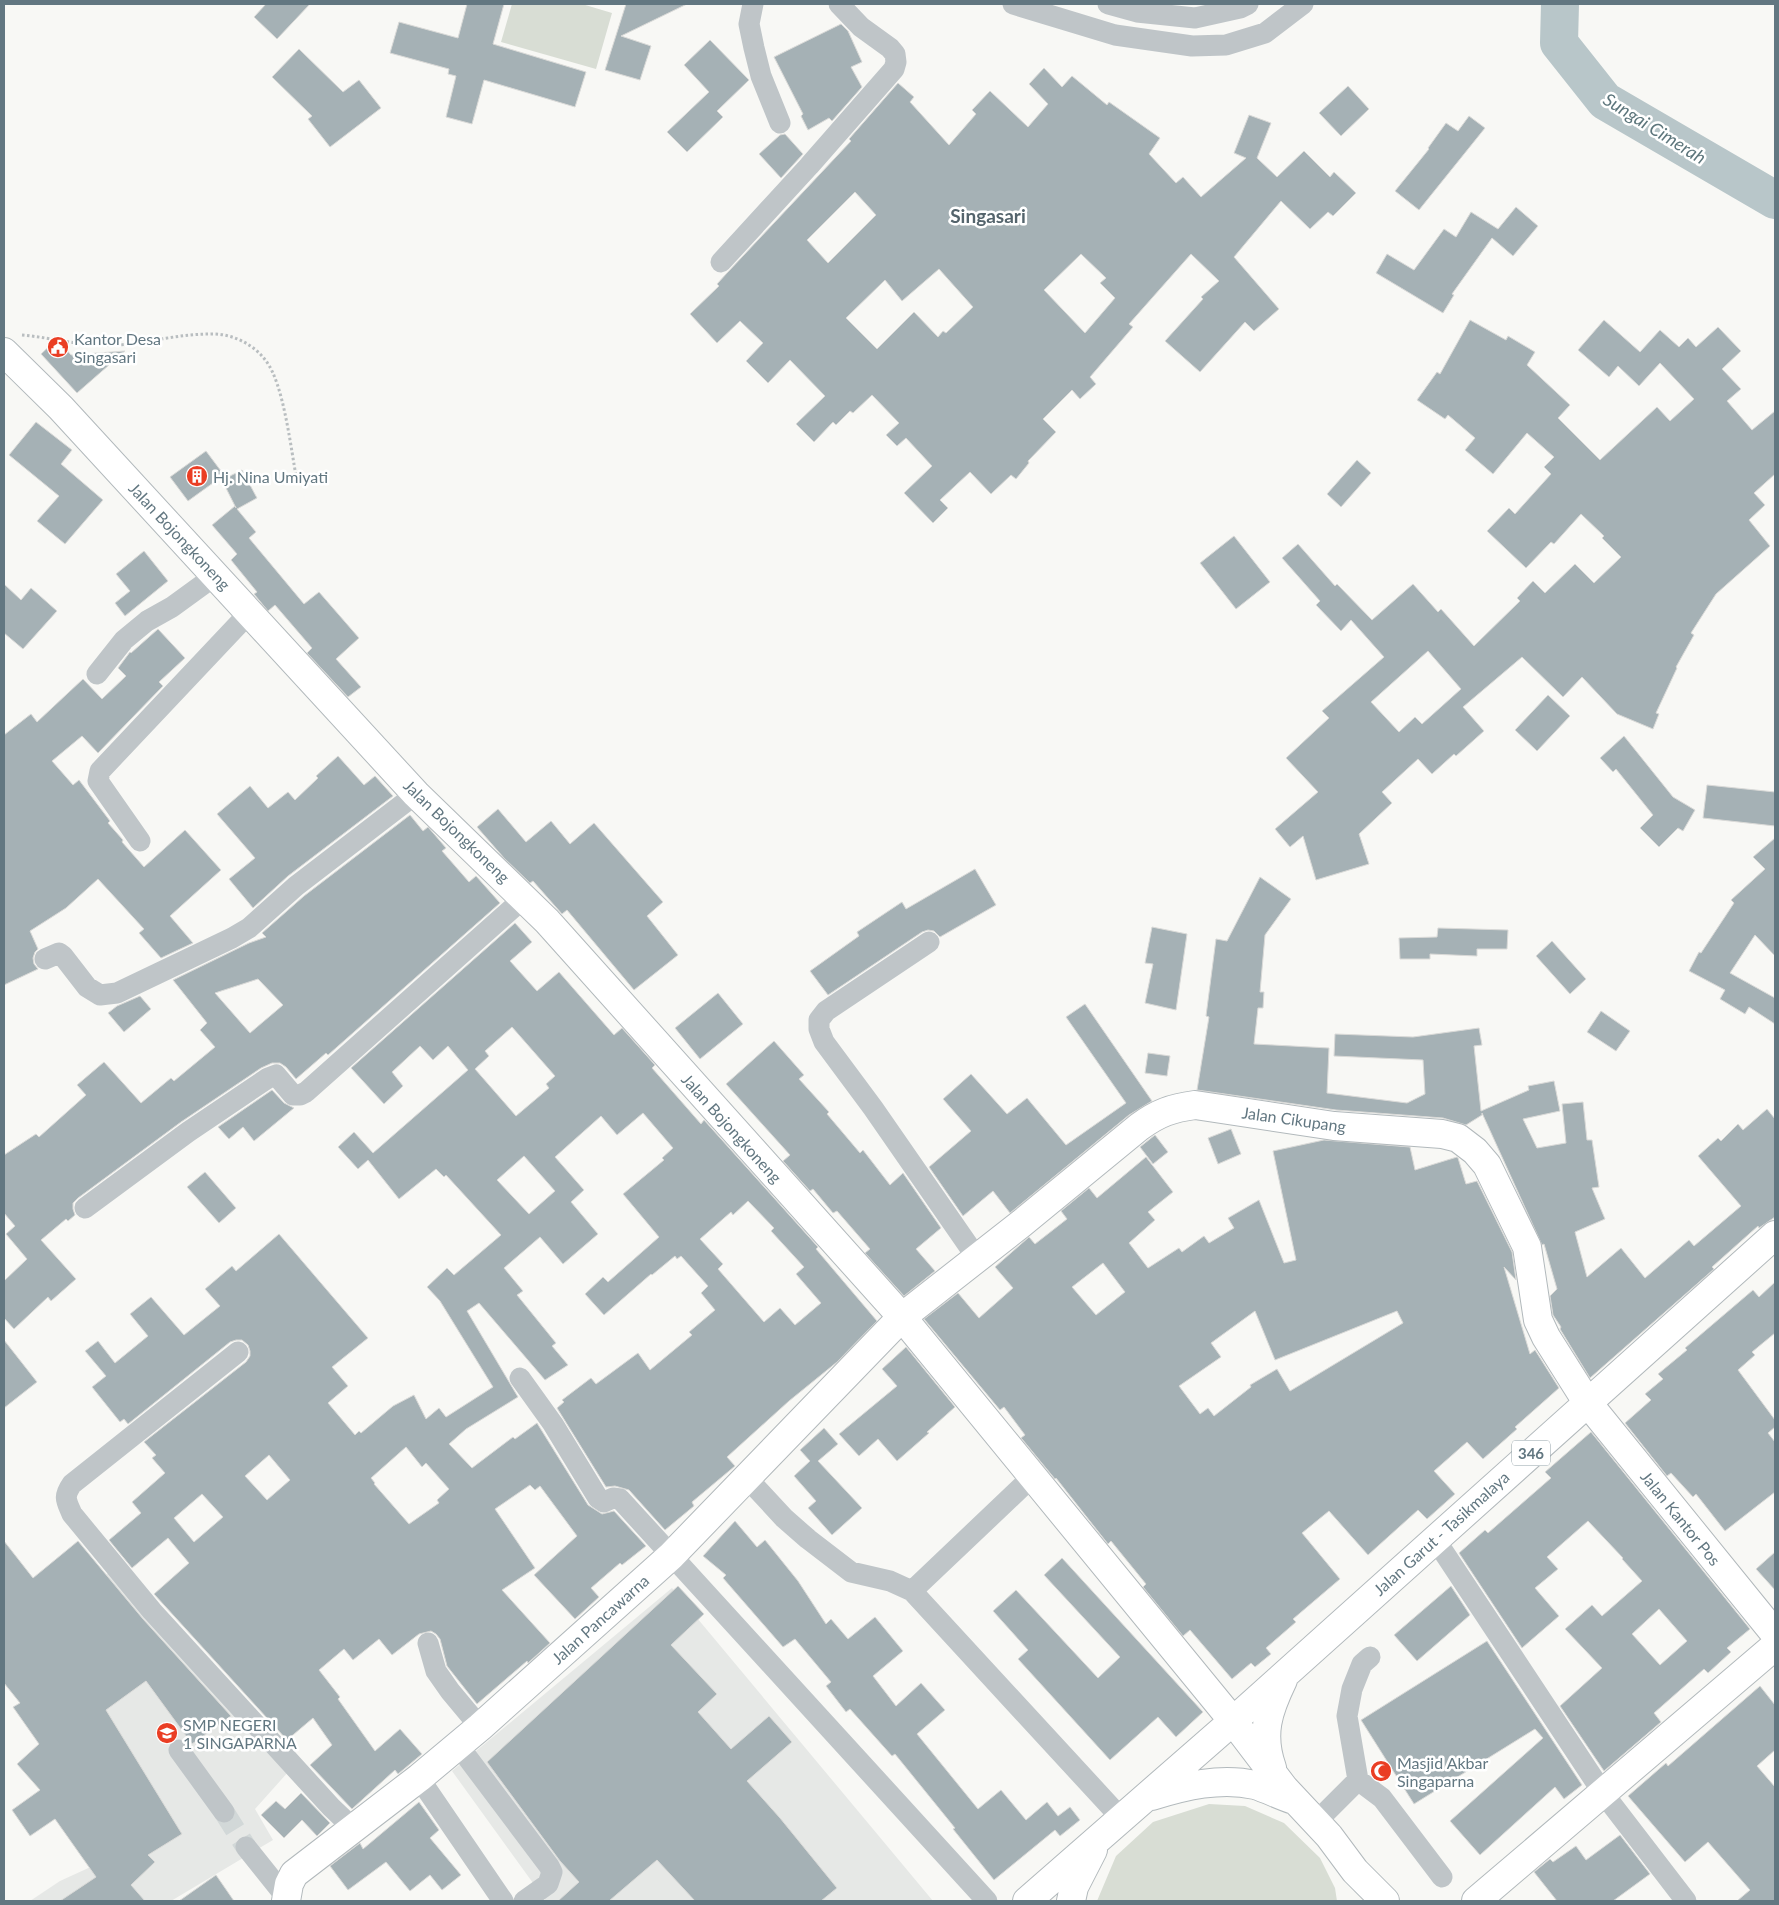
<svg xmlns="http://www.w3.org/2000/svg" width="1779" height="1905" font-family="Lato,sans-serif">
  <rect width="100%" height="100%" fill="#f8f8f5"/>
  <path fill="#e6e8e6" d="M115 1568 289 1771 255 1809 273 1840 171 1901H30L60 1881 143 1843 14 1644Z
    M672 1588 933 1901H546L452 1771Z"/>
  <path fill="#d8ddd4" d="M512 4H582L612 13 596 69 501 42Z
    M1209 1804 1245 1806 1284 1823 1320 1858 1335 1888 1337 1901H1097L1116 1856 1153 1822Z"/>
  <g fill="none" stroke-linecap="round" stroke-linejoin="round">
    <path stroke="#b8c6c9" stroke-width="38" d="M1560 4 1559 43 1605 101 1775 200"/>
  </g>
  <path fill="#a5b1b5" stroke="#dadad8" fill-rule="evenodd" d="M266 4H310L277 39 254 17Z
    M467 4H504L493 44 586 72 575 107 484 80 472 124 446 117 456 76 448 74 449 69 390 53 399 22 458 38Z
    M626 4H687L621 36 651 46 640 80 605 70Z
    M841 24 848 31 862 62 851 67 862 87 832 121 829 118 808 130 801 116 803 114 774 57Z
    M710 40 749 80 717 111 723 117 687 152 667 132 709 92 684 65Z
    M299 49 343 92 359 80 381 108 330 147 308 119 312 116 272 77Z
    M1044 68 1062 87 1072 76 1107 105 1109 102 1160 138 1149 154 1176 183 1183 177 1201 197 1246 158 1234 153 1249 115 1271 123 1257 158 1277 177 1304 151 1330 177 1334 172 1356 193 1333 216 1328 212 1310 229 1281 201 1234 257 1279 309 1254 331 1245 322 1200 372 1165 341 1203 299 1201 297 1219 281 1191 254 1129 324 1133 327 1090 377 1096 384 1080 399 1072 390 1043 419 1056 432 1028 461 1029 463 1016 479 1011 475 991 494 970 472 940 500 948 508 933 523 904 493 932 466 906 438 897 446 886 435 899 423 872 395 853 413 850 411 836 425 833 422 814 442 796 424 825 396 790 360 768 383 746 361 763 343 740 321 717 343 690 314 719 286 717 284 727 273 851 141 849 139 898 83 914 97 910 102 949 145 976 114 972 110 990 91 1028 127 1048 104 1029 84ZM855 192 876 215 828 263 807 240ZM1081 254 1106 278 1100 283 1115 298 1085 333 1044 290ZM939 269 973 307 946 333 943 331 938 337 914 312 877 349 846 318 885 280 902 301Z
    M1348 86 1369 109 1341 136 1319 113Z
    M1469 116 1485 128 1419 210 1395 191 1429 149 1428 148 1446 123 1458 131Z
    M785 134 803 154 781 178 759 154 780 135Z
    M1516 207 1538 226 1513 256 1492 238 1452 294 1454 295 1443 313 1376 273 1387 254 1414 270 1444 229 1456 237 1471 212 1498 229Z
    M1470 320 1506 340 1508 336 1535 352 1527 365 1570 405 1558 418 1600 460 1657 407 1670 421 1694 399 1660 363 1639 386 1618 366 1609 377 1578 350 1604 320 1640 352 1660 330 1679 347 1688 338 1696 347 1718 327 1741 351 1722 369 1741 389 1727 401 1752 430 1775 411V474L1754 493 1765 505 1749 520 1770 546 1716 594 1691 633 1694 635 1676 667 1677 668 1656 713 1659 714 1653 729 1617 714 1582 677 1563 697 1522 657 1463 707 1484 731 1456 756 1454 754 1432 774 1418 759 1382 792 1392 803 1359 834 1369 864 1316 880 1303 836 1290 847 1275 829 1318 792 1286 758 1329 718 1322 711 1384 657 1351 620 1341 631 1316 605 1320 601 1282 558 1298 544 1335 586 1337 584 1372 620 1413 584 1438 612 1441 609 1474 646 1520 601 1517 598 1533 581 1545 593 1575 564 1594 583 1621 557 1602 538 1604 536 1581 514 1554 544 1551 542 1526 568 1487 531 1509 508 1515 514 1551 474 1544 467 1554 457 1527 433 1493 474 1465 450 1475 438 1448 415 1445 419 1417 400 1437 372 1440 374ZM1428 651 1461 689 1422 724 1415 717 1399 732 1371 702Z
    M57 339 71 355 125 351 77 393 41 354Z
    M36 422 72 450 61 464 103 500 65 544 37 521 59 496 9 455Z
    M206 451 224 475 188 501 170 477Z
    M1357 460 1371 473 1341 507 1327 494Z
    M242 470 257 498 237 509 256 532 249 538 304 604 319 592 359 638 336 659 361 687 348 697 307 653 312 648 275 605 268 611 254 594 257 592 231 560 237 554 212 525 235 506 236 508 222 480Z
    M1234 536 1270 582 1236 609 1200 563Z
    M144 551 168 581 125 616 115 603 130 591 116 574Z
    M4 584 21 600 31 588 57 611 23 649 4 633Z
    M158 629 185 658 159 682 163 686 98 753 82 736 52 761 73 785 79 780 110 821 108 823 123 840 122 842 144 867 185 830 221 870 170 916 193 943 161 958 139 933 144 929 98 879 66 908 30 931 38 949 35 952 33 958 34 964 38 969 4 985V735L31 714 37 722 83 679 102 699 126 676 118 668 130 652 131 653Z
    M1548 695 1570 716 1537 751 1515 730Z
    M1624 736 1673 797 1695 810 1683 831 1678 828 1659 847 1640 828 1653 815 1616 769 1613 772 1600 758Z
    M338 756 364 785 375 776 393 796 288 876 253 908 229 879 255 858 217 814 250 786 268 808 288 792 295 800 318 778 316 776Z
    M1707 785 1775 792V826L1703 818Z
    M498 809 526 842 551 821 570 844 594 823 663 902 647 916 678 955 634 990 567 910 562 914 533 881 530 883 504 858 477 827Z
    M410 815 423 831 428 827 446 848 442 851 469 882 476 876 500 903 328 1055 326 1053 296 1079 286 1067 280 1063H272L261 1068 181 1122 78 1198 73 1203V1209L75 1215 68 1221 66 1219 41 1240 76 1279 51 1301 48 1297 14 1329 4 1318V1281L27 1259 6 1234 15 1226 4 1213V1155L36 1134 39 1137 86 1095 77 1085 104 1062 141 1103 171 1078 174 1081 215 1047 200 1030 207 1023 173 980 249 943 266 937 262 933 304 896ZM258 979 283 1005 250 1033 215 993Z
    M1775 838V956L1755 935 1730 973 1775 998V1024L1749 1007 1745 1014 1720 999 1725 990 1689 971 1699 952 1701 953 1734 903 1731 900 1765 869 1753 857Z
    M975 869 996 905 940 937 934 931 928 930 922 932 828 995 810 971 859 936 857 932 902 902 906 909Z
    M1260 877 1291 899 1265 935 1260 992H1264L1263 1008H1258L1254 1044 1329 1048 1327 1093 1407 1103 1425 1094 1423 1060 1334 1056 1335 1034 1413 1037 1479 1028 1482 1045 1474 1046 1481 1111 1529 1090 1528 1086 1554 1081 1560 1111 1523 1119 1537 1148 1566 1143 1562 1104 1583 1102 1587 1140H1592L1599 1187 1592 1188 1605 1219 1575 1232 1587 1277 1621 1248 1645 1278 1689 1240 1694 1246 1741 1206 1698 1156 1718 1138 1721 1141 1738 1124 1743 1130 1767 1109 1775 1119V1217L1759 1228 1758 1226 1712 1267 1714 1269 1590 1378 1560 1329 1561 1327 1553 1315 1550 1296 1557 1289 1544 1244 1542 1245 1482 1113V1115L1466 1125 1443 1118 1336 1110 1197 1090 1209 1017 1206 1016 1216 939 1227 941Z
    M515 923 532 942 510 961 537 991 559 972 614 1035 622 1028 655 1065 652 1068 701 1124 704 1120 818 1247 816 1249 877 1321 837 1362 789 1401 727 1457 735 1466 692 1502 694 1506 665 1530 629 1490 615 1486 606 1487 557 1408 564 1402 562 1400 591 1378 596 1384 638 1353 650 1370 692 1335 689 1332 715 1310 701 1293 708 1286 681 1256 677 1259 675 1256 652 1275 651 1274 604 1315 585 1294 603 1277 608 1282 659 1237 623 1194 664 1160 662 1158 673 1148 643 1113 617 1135 601 1116 555 1157 584 1190 571 1202 598 1234 563 1264 540 1237 504 1268 523 1291 517 1295 556 1343 552 1346 568 1365 545 1380 479 1303 467 1311 518 1397 466 1429 449 1444 472 1468 513 1437 515 1439 537 1423 588 1505 602 1514 614 1511 646 1546 622 1565 620 1563 591 1588 599 1597 575 1619 534 1575 577 1536 540 1486 535 1490 530 1485 495 1509 535 1568 502 1590 550 1643 528 1663 527 1661 477 1704 447 1666 440 1639 436 1634 431 1631 419 1634 392 1655 379 1639 353 1660 344 1649 319 1670 340 1697 338 1699 375 1751 400 1729 422 1754 398 1774 395 1770 352 1809 310 1765 332 1745 313 1718 287 1740 154 1594 189 1563 168 1538 132 1568 109 1540 141 1513 132 1502 165 1473 152 1458 156 1455 144 1442 246 1362 250 1356V1351L248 1345 242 1340H236L230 1342 128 1424 124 1419 120 1422 92 1387 106 1376 85 1351 98 1341 115 1363 148 1336 130 1314 151 1297 184 1335 220 1306 205 1289 232 1266 236 1271 279 1234 368 1338 332 1367 348 1386 328 1403 355 1435 359 1431 361 1433 393 1406 414 1395 426 1419 439 1408 446 1417 493 1387 440 1301 427 1287 447 1268 454 1275 501 1235 446 1175 444 1177 436 1169 399 1199 368 1160 358 1169 338 1147 354 1132 373 1153 468 1070 448 1046 433 1060 420 1046 392 1072 403 1086 384 1104 351 1068ZM512 1027 555 1076 546 1084 549 1088 516 1116 475 1069 489 1056 485 1051ZM524 1156 555 1191 529 1214 497 1180ZM748 1201 774 1228 771 1231 804 1267 796 1274 821 1303 795 1325 780 1308 764 1322 718 1269 723 1264 700 1239 731 1212 733 1215ZM406 1447 422 1467 426 1463 449 1489 437 1500 439 1503 409 1524 374 1484 375 1483 371 1478ZM269 1455 290 1480 267 1500 245 1476ZM202 1494 223 1517 194 1542 174 1518Z
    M1152 927 1187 934 1176 1010 1145 1003 1153 964 1145 963Z
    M1438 928 1508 930 1507 949H1477V956L1430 954V959H1400L1399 938 1437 937Z
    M1552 941 1586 979 1570 994 1536 956Z
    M718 993 743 1024 700 1059 675 1028Z
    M140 996 151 1009 124 1032 108 1013 117 1006Z
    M1085 1004 1152 1101 1129 1115 1010 1213 993 1191 963 1216 929 1167 971 1131 943 1099 971 1074 1007 1114 1027 1098 1066 1145 1126 1103 1066 1017Z
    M1601 1011 1630 1031 1616 1051 1587 1032Z
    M774 1041 804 1075 799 1079 829 1112 827 1114 860 1153 863 1150 890 1185 903 1173 941 1228 916 1249 935 1271 904 1296 865 1253 870 1249 837 1211 833 1213 813 1189 810 1191 783 1161 790 1155 726 1084Z
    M1148 1053 1170 1056 1167 1076 1145 1073Z
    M272 1090 284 1103 294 1108 254 1141 243 1127 229 1139 218 1127Z
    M1231 1129 1241 1154 1218 1164 1208 1138Z
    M1155 1135 1168 1152 1153 1164 1140 1147Z
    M1324 1140 1410 1147 1415 1170 1457 1157 1458 1158 1466 1184 1477 1181 1512 1252 1516 1280 1504 1267 1530 1354 1535 1350 1559 1388 1515 1427 1517 1429 1483 1459 1467 1442 1434 1471 1455 1494 1427 1519 1418 1510 1368 1555 1329 1511 1302 1533 1340 1579 1293 1619 1296 1622 1266 1648 1271 1654 1255 1667 1251 1663 1232 1679 1190 1630 1183 1636 1143 1587 1146 1584 1111 1541 1108 1544 1056 1478 1055 1479 1022 1439 1021 1438 1025 1435 1004 1407 1000 1410 924 1319 958 1293 979 1318 1013 1288 995 1267 1029 1237 1035 1244 1067 1219 1061 1211 1089 1188 1097 1198 1146 1157 1173 1192 1148 1212 1155 1220 1129 1243 1148 1268 1179 1248 1182 1252 1204 1236 1209 1243 1234 1228 1228 1218 1259 1200 1284 1263 1296 1260 1273 1151ZM1103 1263 1125 1292 1096 1315 1072 1287ZM1255 1311 1275 1360 1397 1311 1403 1323 1290 1391 1277 1369 1250 1385 1251 1387 1214 1416 1208 1408 1200 1414 1179 1386 1221 1357 1211 1343Z
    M205 1172 236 1208 219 1223 187 1187Z
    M1775 1282V1333L1752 1352 1755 1355 1738 1370 1775 1420V1427L1768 1433 1775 1442V1492L1725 1531 1696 1494 1693 1497 1671 1473 1667 1476 1625 1423 1651 1400 1645 1394 1663 1379 1658 1374 1687 1350 1685 1348 1753 1290 1759 1297Z
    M4 1340 37 1382 4 1408Z
    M906 1347 955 1407 927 1432 929 1433 897 1461 878 1439 859 1456 839 1434 897 1386 882 1369Z
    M824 1428 838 1444 818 1461 862 1508 832 1535 808 1508 816 1501 794 1476 810 1461 800 1450Z
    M1591 1432 1750 1629 1727 1648 1731 1652 1708 1673 1704 1669 1654 1713 1661 1722 1604 1771 1560 1706 1602 1668 1565 1629 1592 1605 1602 1616 1642 1581 1622 1559 1623 1558 1588 1521 1547 1557 1558 1569 1535 1588 1559 1616 1522 1648 1459 1553 1485 1530 1488 1533 1551 1478 1545 1472ZM1659 1609 1687 1641 1660 1665 1632 1634Z
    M735 1521 757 1547 765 1540 798 1581 826 1624 831 1619 848 1639 875 1617 903 1651 873 1676 896 1706 921 1683 945 1710 917 1734 978 1809 1001 1790 1026 1820 1047 1802 1058 1816 1070 1807 1080 1820 1060 1836 1055 1830 994 1880 953 1829 955 1828 895 1754 892 1756 850 1709 846 1712 826 1686 831 1682 795 1639 783 1647 736 1593 723 1578 726 1575 703 1556Z
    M4 1541 33 1578 78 1541 143 1619 231 1716 192 1744 146 1681 106 1710 182 1834 148 1855 155 1862 131 1885 145 1901H60L96 1877 55 1819 30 1836 12 1810 40 1790 17 1764 39 1744 13 1707 20 1703 4 1683Z
    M1775 1552V1590L1756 1569Z
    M1062 1558 1203 1712 1176 1737 1158 1717 1110 1760 1018 1659 1028 1650 993 1611 1016 1590 1098 1678 1120 1657 1044 1575Z
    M678 1586 704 1614 671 1645 717 1694 698 1712 731 1749 769 1716 792 1742 747 1781 780 1818 837 1888 821 1901H695L657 1860 609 1901H558L579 1882 560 1861 487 1762Z
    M1451 1586 1470 1615 1417 1661 1394 1635Z
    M1487 1641 1582 1785 1564 1799 1555 1787 1480 1855 1450 1821 1543 1738 1535 1729 1414 1804 1361 1720Z
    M1760 1686 1775 1705V1750L1757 1766 1775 1787V1901H1737L1750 1890 1708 1842 1685 1862 1628 1796 1666 1763 1668 1766Z
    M301 1793 330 1823 317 1836 302 1820 284 1838 261 1815 276 1801 285 1809Z
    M419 1802 439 1830 430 1838 461 1875 442 1890 430 1875 410 1891 386 1862 348 1890 330 1866 360 1843 363 1849Z
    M1620 1835 1650 1874 1613 1901H1557L1534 1872 1550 1859 1553 1862 1576 1846 1586 1860Z
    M216 1875 234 1901H179Z"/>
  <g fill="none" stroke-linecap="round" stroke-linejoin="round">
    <path stroke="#d2d8d8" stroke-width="21" stroke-dasharray="21 11" stroke-linecap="butt" d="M224 1812 246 1847"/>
    <g stroke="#b2b9bc" stroke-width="30">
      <path id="major" d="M4 352 61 408 416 794 547 921 902 1317 1233 1721 1284 1788 1329 1836 1355 1871 1385 1901
        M1272 1768C1260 1734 1268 1711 1283 1680
        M1152 1796C1184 1786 1221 1777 1255 1785 1268 1789 1281 1796 1294 1800
        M286 1901 289 1884 294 1874 419 1778 480 1727 671 1556 902 1317 1022 1223 1139 1127C1158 1113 1172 1108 1195 1105L1334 1126 1442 1134 1458 1138 1475 1151 1487 1165 1527 1247 1538 1320 1546 1337 1587 1402 1775 1634
        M1027 1901 1233 1721 1775 1235
        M1071 1901 1074 1887 1093 1850
        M1476 1901 1775 1646"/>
    </g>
    <path stroke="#b9bec0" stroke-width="3" stroke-dasharray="2.5 2.5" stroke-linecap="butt" d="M22 335C55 338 87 348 120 345 150 342 180 334 210 334 231 333 254 344 266 361 284 384 291 451 297 481"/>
    <path stroke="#bfc5c8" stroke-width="21" d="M753 4 749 24 754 48 761 76 780 123
      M1013 4 1115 35 1192 46 1226 45 1265 33 1303 4
      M1108 4 1137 12 1195 18 1240 8 1248 4
      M721 262 809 166 894 69 896 62 895 54 890 48 861 27 839 4
      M97 674 124 640 147 621 172 607 216 575
      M140 841 98 781 100 771 250 612
      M929 942 826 1011 819 1020V1029L824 1042 873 1108 977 1258
      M45 959 59 953 63 956 87 987 100 995 117 993 232 938 249 928 296 886 416 794
      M85 1208 188 1132 268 1078 276 1075 293 1095H300L306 1092 524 898
      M238 1352 72 1484C63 1497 66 1500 72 1514L152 1611 331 1807 353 1828
      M520 1378 553 1424 598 1498 604 1502 613 1498 620 1499 987 1901
      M747 1478 784 1518 808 1539 851 1572 890 1581 912 1591 1121 1818
      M1435 1539 1603 1793 1686 1901
      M912 1591 1032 1477
      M428 1643 436 1671 450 1691 480 1727
      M458 1745 549 1866 552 1872 548 1884 524 1901
      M179 1750 224 1812
      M419 1778 503 1901
      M1358 1780 1347 1716 1352 1689 1362 1664 1370 1657
      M1316 1822 1358 1780 1382 1798 1442 1877
      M246 1847 286 1897"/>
    <use href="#major" stroke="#fff" stroke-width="28"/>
  </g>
  <defs>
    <g id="civic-disc" transform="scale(1.125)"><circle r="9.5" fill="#ea3e24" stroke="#fff"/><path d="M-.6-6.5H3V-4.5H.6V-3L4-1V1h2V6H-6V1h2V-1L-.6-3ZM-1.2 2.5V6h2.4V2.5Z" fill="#fff"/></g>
    <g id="building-disc" transform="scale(1.125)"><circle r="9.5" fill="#ea3e24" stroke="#fff"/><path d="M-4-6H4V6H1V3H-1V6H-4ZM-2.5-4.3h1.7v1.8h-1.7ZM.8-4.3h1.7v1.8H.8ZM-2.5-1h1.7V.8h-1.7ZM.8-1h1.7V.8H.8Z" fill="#fff"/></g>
    <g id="school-disc" transform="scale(1.125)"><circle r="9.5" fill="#ea3e24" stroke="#fff"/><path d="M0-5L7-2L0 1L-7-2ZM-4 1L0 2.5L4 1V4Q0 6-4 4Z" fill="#fff"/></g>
    <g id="mosque-disc" transform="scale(1.125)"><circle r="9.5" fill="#ea3e24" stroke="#fff"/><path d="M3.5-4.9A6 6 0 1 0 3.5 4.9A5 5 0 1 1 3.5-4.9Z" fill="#fff"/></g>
  </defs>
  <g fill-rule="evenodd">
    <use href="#civic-disc" x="58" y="347"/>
    <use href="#building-disc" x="197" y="476"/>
    <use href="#school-disc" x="167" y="1733"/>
    <use href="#mosque-disc" x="1381" y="1771"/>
  </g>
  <g text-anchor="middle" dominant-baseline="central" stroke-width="5" stroke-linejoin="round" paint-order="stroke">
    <rect fill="#fff" stroke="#91a0a7" stroke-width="1" x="1512" y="1440.5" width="38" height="25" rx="4"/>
    <g font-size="15" font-weight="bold" fill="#627781">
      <text x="1531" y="1453">346</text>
    </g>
    <g font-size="16" fill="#627781" stroke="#fff" text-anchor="start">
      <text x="74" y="338">Kantor Desa<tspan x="74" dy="18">Singasari</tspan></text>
      <text x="213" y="476">Hj. Nina Umiyati</text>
      <text x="183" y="1724">SMP NEGERI<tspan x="183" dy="18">1 SINGAPARNA</tspan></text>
      <text x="1397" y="1762">Masjid Akbar<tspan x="1397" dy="18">Singaparna</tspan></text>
    </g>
    <g font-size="16" fill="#627781" stroke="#fff">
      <text transform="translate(180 536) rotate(47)">Jalan Bojongkoneng</text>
      <text transform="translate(457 831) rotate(44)">Jalan Bojongkoneng</text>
      <text transform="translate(1294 1119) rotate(8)">Jalan Cikupang</text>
      <text transform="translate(732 1128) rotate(48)">Jalan Bojongkoneng</text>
      <text transform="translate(1681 1518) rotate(51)">Jalan Kantor Pos</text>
      <text transform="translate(1441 1533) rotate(-42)">Jalan Garut - Tasikmalaya</text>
      <text transform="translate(600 1619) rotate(-42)">Jalan Pancawarna</text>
    </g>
    <g font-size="18" font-style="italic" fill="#5d767c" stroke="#fff">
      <text transform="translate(1655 128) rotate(32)">Sungai Cimerah</text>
    </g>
    <g font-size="19" font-weight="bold" fill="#54646c" stroke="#fff">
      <text x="988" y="215">Singasari</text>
    </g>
  </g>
  <rect width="1779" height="1905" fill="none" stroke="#627781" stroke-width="10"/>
</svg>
